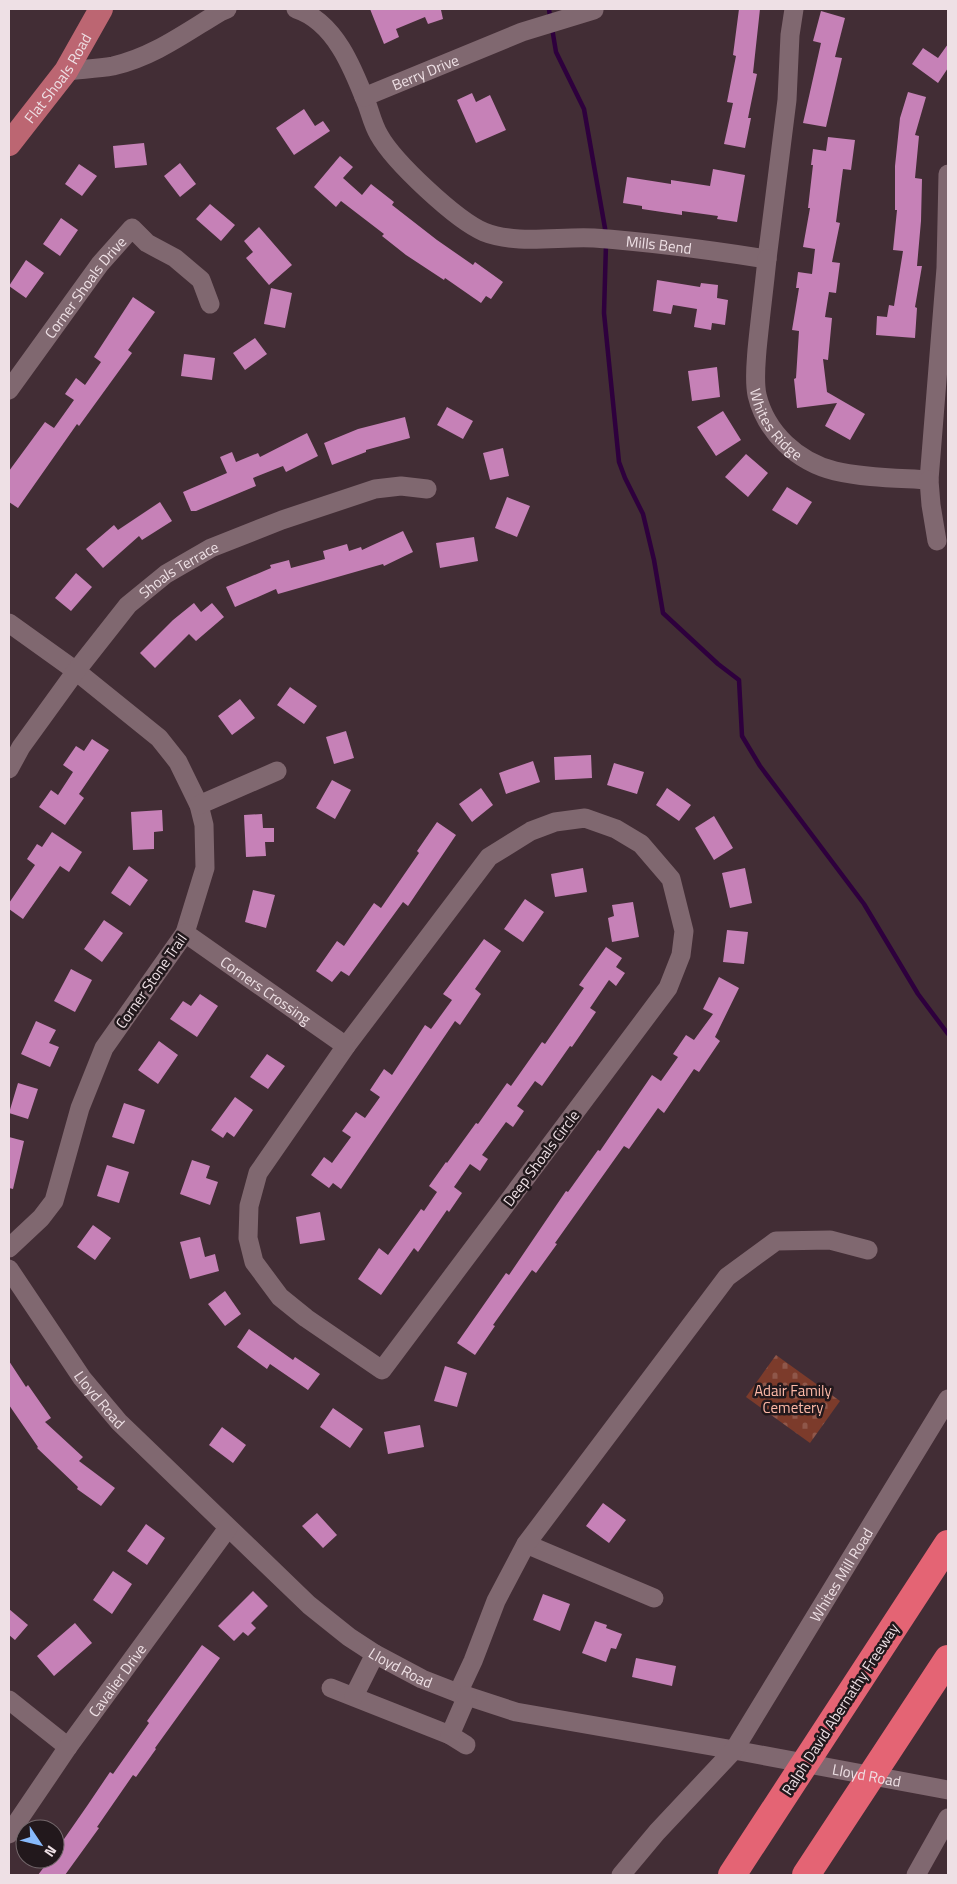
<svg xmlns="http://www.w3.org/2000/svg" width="957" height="1884" font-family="'Titillium Web',sans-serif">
  <defs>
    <pattern id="cemetery-stones" width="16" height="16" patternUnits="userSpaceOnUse" patternTransform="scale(1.25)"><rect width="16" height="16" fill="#7c3b2b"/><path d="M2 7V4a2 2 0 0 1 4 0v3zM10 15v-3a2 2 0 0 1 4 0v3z" fill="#8f574a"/></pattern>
  </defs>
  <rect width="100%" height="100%" fill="#422d35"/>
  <path fill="url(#cemetery-stones)" d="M776 1355 840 1401 810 1443 746 1397Z"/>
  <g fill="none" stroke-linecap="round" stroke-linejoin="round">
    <path stroke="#2e003d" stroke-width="4.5" d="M549 9 550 17
      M552 28 556 52 584 109 606 234
      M606 244 604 313 619 462 625 478 643 514 654 560 663 613 718 664 739 680 742 736 760 766 864 904 918 994 948 1034"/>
  </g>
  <path fill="#c681b7" d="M370 9H445L441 10 443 19 428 24 425 17 396 29 399 37 384 44Z
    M739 9H760L753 73 757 74 748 118H751L745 148 724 144 733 103 727 102 736 56 733 55Z
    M821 11 845 18 835 57 842 58 826 127 803 123 821 43 813 41Z
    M948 44V68L938 83 912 64 923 48 938 58Z
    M908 92 926 97 915 135 919 136 915 178 922 179 921 221 917 266H922L915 307 917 308 915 338 876 335 877 316 887 317 889 305 894 306 903 251 893 250 897 210H895V166L900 118Z
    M472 93 476 102 490 95 506 130 476 143 457 100Z
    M304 109 315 126 323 121 330 131 294 155 276 128Z
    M828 137 855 140 851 170 843 169 836 222 840 223 832 262 840 263 836 293 829 292 825 317 832 318 828 360 823 359 827 392 865 414 850 440 825 426 837 403 797 408 794 379 796 378 799 331 792 330 799 288H796L798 272 812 274 815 249 803 247 810 208H808L813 165H811L813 149 826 151Z
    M144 143 147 165 115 168 113 146Z
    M340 156 353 167 343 178 362 195 371 184 394 202 392 205 437 240 473 265 475 262 503 282 491 299 486 296 481 303 445 278 444 280 406 255 382 236 384 234 341 201 336 207 314 187Z
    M180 163 196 184 180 197 164 176Z
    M79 164 97 176 82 196 65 184Z
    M713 169 745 175 737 222 717 219 718 216 682 211V215L642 209V206L623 203 627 177 671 184V180L710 186Z
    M210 204 235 225 221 241 196 219Z
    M61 218 78 230 60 256 43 244Z
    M259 227 292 265 269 285 246 258 253 252 244 241Z
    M26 260 44 273 26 298 9 286Z
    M657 280 700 287 701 283 718 285 717 298 728 300 725 325 712 323 711 330 694 327 697 309 673 305 671 314 653 311Z
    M271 288 292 293 285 328 264 324Z
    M133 297 155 312 128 350 132 353 79 426 77 424 18 508 9 502V471L45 422 54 428 74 400 65 394 76 378 85 385 101 362 94 357Z
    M255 338 267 354 245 370 233 353Z
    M184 354 215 358 212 380 181 376Z
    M717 367 720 397 692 401 688 371Z
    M447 407 473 421 463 439 437 425Z
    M723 411 741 440 716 456 697 427Z
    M405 417 410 438 366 450V452L332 465 324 443 358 429Z
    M307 433 318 456 286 472 283 466 253 478 256 486 196 511H191L183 492 227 473 220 457 232 452 236 462 258 453 260 457Z
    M503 448 509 476 490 480 483 453Z
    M746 454 768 473 748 497 725 477Z
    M787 487 812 502 797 525 772 510Z
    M507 497 530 506 517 537 495 528Z
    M160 502 172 521 142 540 139 536 103 568 86 549 114 525 118 530Z
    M403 531 413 552 384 566 383 564 278 594 276 589 235 607 226 587 271 568 270 565 289 560 291 568 325 559 323 551 347 544 349 551 361 547 362 550Z
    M474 537 478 561 440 568 436 543Z
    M76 573 92 587 71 611 55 598Z
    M194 603 201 612 212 603 224 617 196 641 189 634 155 668 140 653 173 620Z
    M290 687 317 706 304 724 277 705Z
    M240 699 255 718 232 735 218 716Z
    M346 731 354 758 334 764 326 737Z
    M92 739 109 750 79 794 84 798 65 825 39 807 51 790 58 795 73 772 63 765 76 746 84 751Z
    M591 755 592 778 555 780 554 757Z
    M533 761 540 782 506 794 499 773Z
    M614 763 644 772 637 794 607 785Z
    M332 780 351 790 335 819 316 808Z
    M481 788 493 805 472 822 459 804Z
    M667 788 691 805 679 821 656 805Z
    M162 810 163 831 154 832V849L133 850 131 812Z
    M262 814 263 828H274V842H265L266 856 246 857 244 815Z
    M714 816 733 848 714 860 695 828Z
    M437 822 456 835 408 906 403 902 349 976 341 971 332 982 316 971 337 941 344 946 374 903 381 908 419 853 417 851Z
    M52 832 82 852 69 872 60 866 23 919 9 909V903L35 865 27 859 37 844 42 847Z
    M129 866 148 880 130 906 111 893Z
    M583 868 587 892 555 897 551 874Z
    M745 868 752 903 730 908 722 873Z
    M253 890 275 895 266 928 245 922Z
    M525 899 544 912 523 942 504 929Z
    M633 902 639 937 612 942 608 918 614 916 612 905Z
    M104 920 123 933 102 962 84 949Z
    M727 930 748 932 744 964 723 962Z
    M484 939 501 951 475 989 481 994 460 1025 455 1021 341 1189 333 1183 329 1188 311 1175 324 1157 332 1163 351 1137 342 1131 356 1112 365 1118 380 1097 370 1090 384 1069 392 1075 425 1025 431 1029 452 1000 443 994Z
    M606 947 622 958 616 967 625 973 616 986 609 980 590 1008 596 1012 572 1047 570 1046 542 1086 535 1081 517 1106 524 1111 513 1127 506 1122 482 1155 488 1159 480 1171 470 1164 454 1187 462 1193 449 1212 447 1210 418 1252 414 1248 381 1295 358 1279 379 1248 388 1255 421 1209 424 1211 437 1192 429 1186 446 1162 447 1163 476 1123 478 1124 507 1083 511 1086 542 1042 545 1044 584 988 579 985Z
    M71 969 92 980 75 1012 54 1001Z
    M719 977 739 988 715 1037 720 1041 699 1072 694 1069 664 1113 658 1108 629 1149 624 1146 555 1243 557 1244 536 1273 532 1270 493 1325 495 1326 475 1355 457 1343 506 1273 509 1275 566 1191 568 1192 598 1150 600 1151 652 1075 661 1081 678 1057 673 1054 686 1035 694 1040 713 1014 703 1009Z
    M200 994 218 1006 197 1037 170 1019 183 1001 191 1006Z
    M36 1021 56 1030 49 1043 59 1047 50 1067 21 1054Z
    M159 1041 178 1055 158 1084 138 1070Z
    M267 1054 285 1066 268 1089 250 1077Z
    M18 1083 38 1089 28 1119 9 1113Z
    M235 1097 253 1110 234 1137 227 1132 223 1138 211 1130Z
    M124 1103 145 1110 134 1144 112 1137Z
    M9 1137 24 1141 13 1189 9 1188Z
    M192 1160 210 1166 206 1178 218 1182 210 1205 180 1194Z
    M107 1165 129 1172 119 1203 97 1196Z
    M320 1212 325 1240 300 1244 296 1217Z
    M93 1225 111 1238 95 1260 77 1247Z
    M200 1237 205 1257 215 1254 219 1271 190 1279 180 1242Z
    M225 1291 241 1314 225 1326 208 1304Z
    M249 1329 293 1360 295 1357 320 1374 308 1390 270 1364 267 1369 237 1347Z
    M9 1361 26 1387 28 1385 51 1418 45 1422 83 1457 79 1461 115 1488 101 1506 77 1489 78 1487 37 1448 38 1447 9 1405Z
    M445 1366 467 1373 457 1407 434 1401Z
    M333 1408 363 1429 350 1448 320 1427Z
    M420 1425 424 1447 388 1454 384 1432Z
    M222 1427 246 1445 233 1463 209 1445Z
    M603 1503 626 1520 609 1543 586 1526Z
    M317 1513 337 1535 323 1548 302 1526Z
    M146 1524 165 1538 147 1565 127 1551Z
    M113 1571 132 1584 112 1614 93 1600Z
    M253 1591 268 1606 251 1623 256 1628 248 1636 243 1632 234 1641 218 1626Z
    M543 1594 570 1604 560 1631 533 1620Z
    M9 1609 28 1625 15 1640 9 1635Z
    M595 1621 607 1625 606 1628 622 1634 616 1649 611 1648 606 1662 582 1653Z
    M75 1623 92 1643 54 1676 37 1656Z
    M202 1645 220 1658 155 1748 156 1749 136 1777 133 1775 97 1827 99 1828 65 1875H38L50 1859H55V1852L87 1806 110 1772 113 1774 149 1723 147 1721Z
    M636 1658 676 1666 672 1686 632 1677Z"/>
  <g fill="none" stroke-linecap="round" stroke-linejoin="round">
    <g stroke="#806870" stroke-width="19">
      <path id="s1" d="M296 9C336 22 354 71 368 107 371 116 374 127 379 135 394 162 456 220 484 232 516 245 560 236 594 238 652 242 709 250 767 259L787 100 790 35 794 9"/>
      <path d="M66 71C81 69 97 69 113 66 153 57 185 33 220 12L227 9"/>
      <path id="s2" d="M364 97 522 32 594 10"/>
      <path id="s3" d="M767 259C764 289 760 319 757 350 756 364 754 380 757 395 766 433 798 462 835 471 865 478 898 478 929 480L946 268 948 174"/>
      <path id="s4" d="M9 390 100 264 132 228 147 243 175 258 201 280 210 304"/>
      <path d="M929 480 931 505 937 541"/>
      <path d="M9 623 76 671 159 738 178 762 199 805 204 825 205 868 185 933 104 1048 80 1108 54 1201 41 1218 9 1248"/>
      <path id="s5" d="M9 769 21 747 76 671 128 605 166 574 211 548 282 520 375 489 401 486 427 489"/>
      <path d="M199 805 277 771"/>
      <path d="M585 818 616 829 641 844 671 879 684 931 681 955 668 988 382 1370 306 1318 280 1297 254 1262 248 1238 249 1206 258 1173 346 1046 489 857 531 831 555 822Z"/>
      <path id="s6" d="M185 933 346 1046"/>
      <path id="s7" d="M9 1269 82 1378 119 1422 309 1605 349 1637 375 1654 422 1679 458 1693 516 1712 734 1750 948 1790"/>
      <path d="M526 1544 654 1598"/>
      <path d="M331 1688 450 1735 466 1745"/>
      <path d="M458 1693 473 1661 496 1601 526 1544 727 1277 776 1241 830 1240 868 1250"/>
      <path d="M354 1696 375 1654"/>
      <path d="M9 1700 68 1747"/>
      <path d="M450 1735 467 1696"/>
      <path id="s8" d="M9 1834 68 1747 228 1528"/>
      <path id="s9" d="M621 1875 657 1832 734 1750 948 1399"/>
      <path d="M916 1875 948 1818"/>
    </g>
    <path stroke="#bc6672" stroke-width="24" id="s10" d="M9 144 66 71 101 9"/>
    <path stroke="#e46474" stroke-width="28" d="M732 1875 948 1544
      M806 1875 948 1659"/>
  </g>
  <g text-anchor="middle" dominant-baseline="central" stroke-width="5" stroke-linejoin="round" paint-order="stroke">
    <g font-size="15" fill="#eee0e5" stroke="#22181c">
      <text stroke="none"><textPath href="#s2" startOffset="66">Berry Drive</textPath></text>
      <text stroke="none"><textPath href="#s10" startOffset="82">Flat Shoals Road</textPath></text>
      <text stroke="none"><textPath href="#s1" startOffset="476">Mills Bend</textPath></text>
      <text stroke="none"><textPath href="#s4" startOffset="128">Corner Shoals Drive</textPath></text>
      <text stroke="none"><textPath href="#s3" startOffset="172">Whites Ridge</textPath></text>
      <text stroke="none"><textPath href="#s5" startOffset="265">Shoals Terrace</textPath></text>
      <text transform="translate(151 981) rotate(-55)">Corner Stone Trail</text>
      <text stroke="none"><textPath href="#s6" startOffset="99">Corners Crossing</textPath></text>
      <text transform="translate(541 1158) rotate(-53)">Deep Shoals Circle</text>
      <text stroke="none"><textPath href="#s7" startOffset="159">Lloyd Road</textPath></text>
      <text stroke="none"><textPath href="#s9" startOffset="374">Whites Mill Road</textPath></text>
      <text stroke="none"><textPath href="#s7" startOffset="564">Lloyd Road</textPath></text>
      <text stroke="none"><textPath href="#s8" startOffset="188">Cavalier Drive</textPath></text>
      <text transform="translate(840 1709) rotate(-57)">Ralph David Abernathy Freeway</text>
      <text stroke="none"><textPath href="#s7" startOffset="1044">Lloyd Road</textPath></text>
    </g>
    <g font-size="15" fill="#feb9a7" stroke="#22181c">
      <text x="793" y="1390">Adair Family<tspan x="793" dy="17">Cemetery</tspan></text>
    </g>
  </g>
  <rect width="957" height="1884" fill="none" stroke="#eee0e5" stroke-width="20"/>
  <g transform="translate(40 1844) rotate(125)"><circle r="24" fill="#22181c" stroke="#74686c"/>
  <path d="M0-4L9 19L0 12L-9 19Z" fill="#88bafc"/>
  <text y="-8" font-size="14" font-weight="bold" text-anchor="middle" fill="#eee0e5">N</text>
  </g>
</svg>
